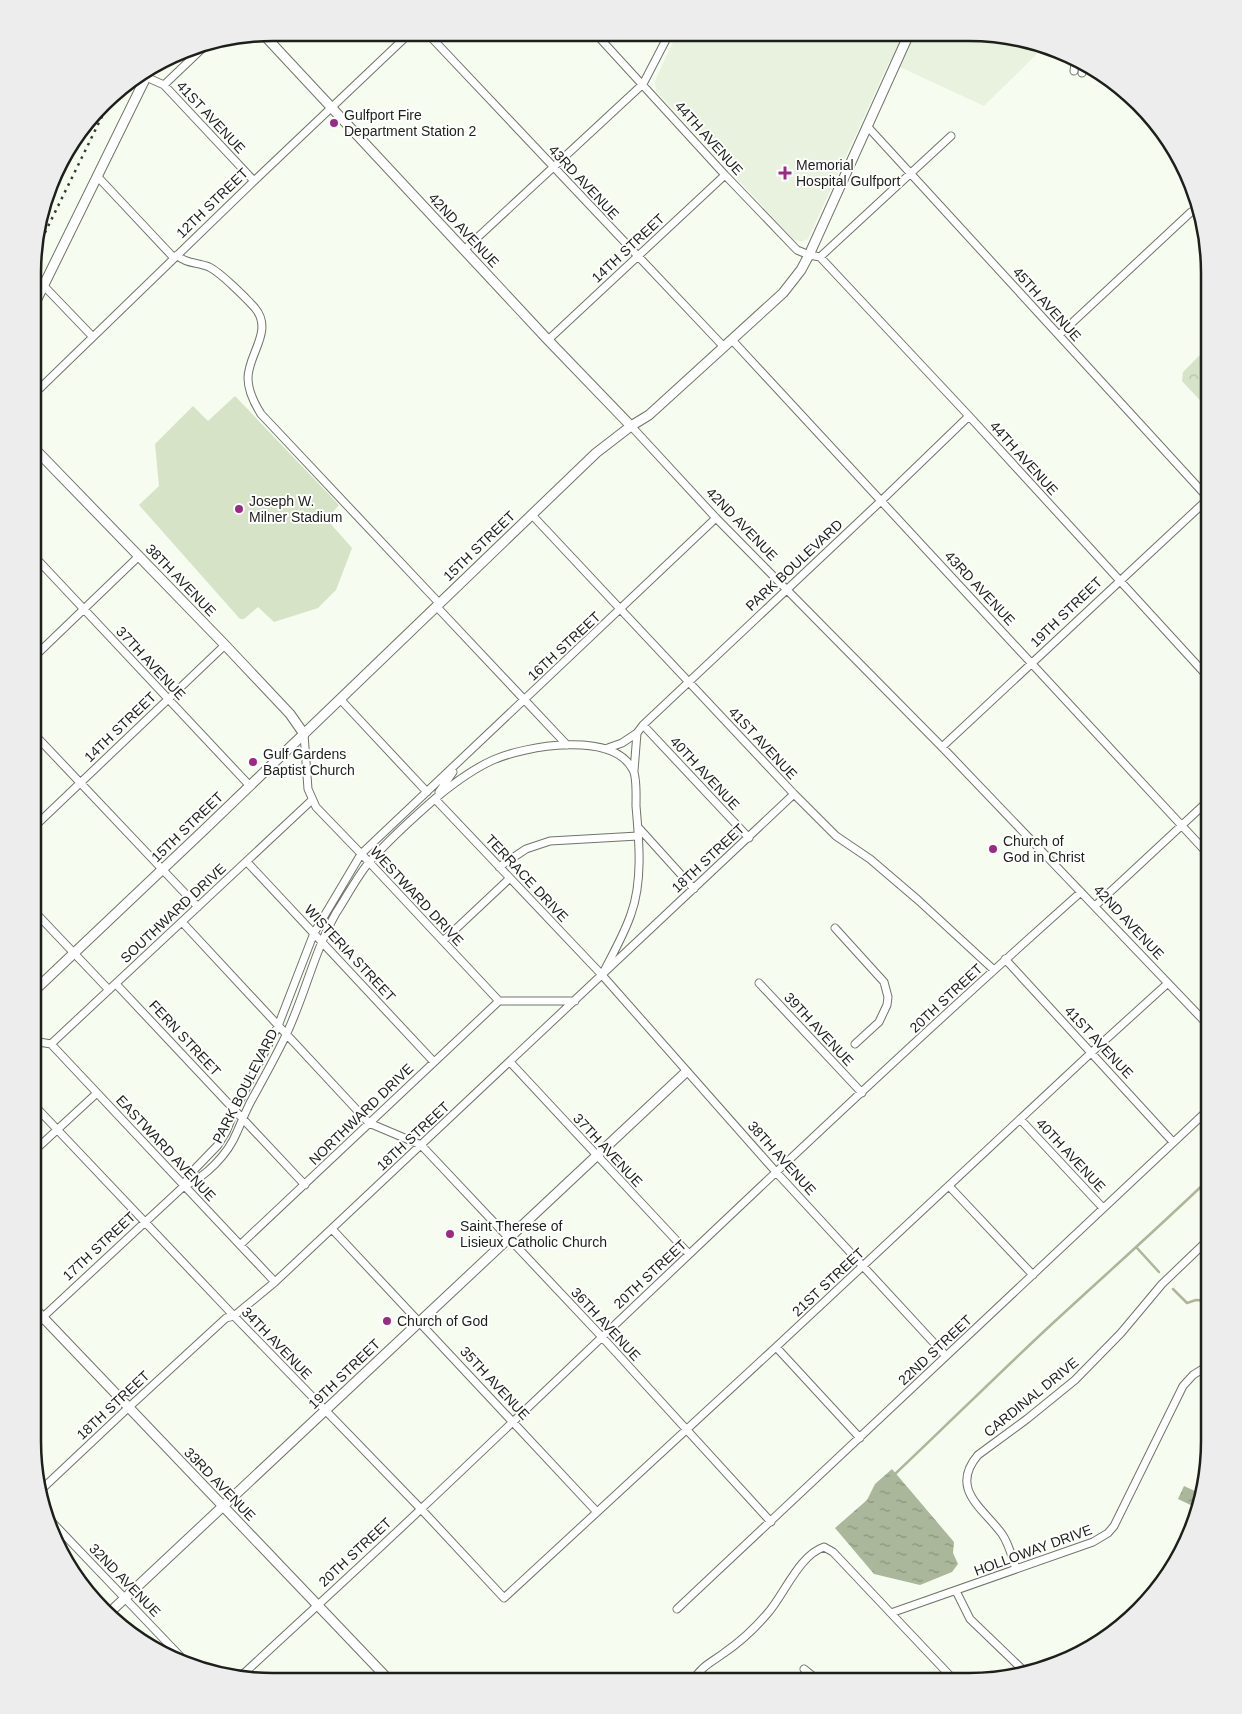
<svg xmlns="http://www.w3.org/2000/svg" width="1242" height="1714" font-family="Helvetica,sans-serif">
  <defs>
    <pattern id="forest-crowns" width="20" height="18" patternUnits="userSpaceOnUse" patternTransform="scale(1.25)"><rect width="20" height="18" fill="#d6e3c6"/><path d="M2 6a3 3 0 1 1 6 0M12 15a3 3 0 1 1 6 0" fill="none" stroke="#b7c2aa"/></pattern>
    <pattern id="water-ripples" width="26" height="14" patternUnits="userSpaceOnUse" patternTransform="scale(1.25)"><rect width="26" height="14" fill="#aab79a"/><path d="M2 4q2-2 4 0t4 0M15 11q2-2 4 0t4 0" fill="none" stroke="#8a947d"/></pattern>
  </defs>
  <rect width="100%" height="100%" fill="#f6fcef"/>
  <path fill="#e9f2de" d="M677 34 1001 35 1041 50 984 106 889 62 808 239 804 241H797L793 239 656 91 655 83 657 76Z"/>
  <path fill="url(#forest-crowns)" d="M1209 346V410L1182 381 1183 372Z"/>
  <path fill="#d6e3c6" d="M235 396 339 505 332 513 330 523 352 548 336 590 318 608 274 622 258 607 244 619H240L139 505 159 486 155 444 193 406 208 421Z"/>
  <path fill="url(#water-ripples)" d="M892 1469 954 1542 953 1553 958 1564 952 1572 920 1585 874 1574 835 1528 867 1500 875 1484Z
    M1202 1480 1204 1481 1199 1509 1178 1499 1184 1486 1197 1492Z"/>
  <g fill="none" stroke-linecap="round" stroke-linejoin="round">
    <path stroke="#aab79a" stroke-width="2.5" d="M1137 1248 1159 1272
      M1173 1289 1187 1303 1196 1300 1209 1301
      M894 1475C947 1425 999 1373 1053 1323 1105 1275 1158 1228 1209 1179"/>
    <g stroke="#6f756a" stroke-width="9">
      <path id="minor" d="M427 33 724 347
        M595 33 725 175 797 250 809 255 820 257 951 136
        M1074 71 1075 63
        M1082 73 1083 66
        M146 77 164 85 254 181
        M164 85 208 43
        M867 126 1209 499
        M97 176 174 258
        M464 250 643 84 669 34
        M177 255C186 264 197 262 209 267 220 272 246 298 255 308 274 331 248 354 248 378 248 391 254 403 261 414L439 603
        M820 257 969 416 1209 678
        M44 286 92 336
        M1059 335 1191 212
        M548 340 725 175
        M732 340 1209 855
        M34 394 254 181 410 33
        M631 426 716 518 942 747 1209 1026
        M532 515 794 794 836 836 870 859 918 900 994 970
        M34 556 250 786
        M436 606 567 745
        M34 657 138 557
        M340 699 427 792
        M643 725 749 838
        M34 734 198 907
        M304 734 308 789 316 807 369 862 499 1001H575
        M942 747 1209 498
        M605 749 622 743 637 733
        M634 771 637 733 643 725 882 500 969 416
        M439 792 453 772
        M435 799 602 975 776 1172 946 1356
        M34 827 225 645
        M638 827 694 889
        M247 862 434 1062
        M499 867 526 849 550 841 638 836
        M1095 906 1209 800
        M33 910 109 990
        M182 922 369 1123 421 1145 602 1337 771 1522
        M835 928 884 982 888 997 887 1005 879 1022 855 1044
        M443 941 510 878
        M1005 959 1173 1142
        M759 983 862 1093
        M116 984 305 1185
        M33 1041 51 1044 275 1282
        M51 1044 312 800
        M510 1062 689 1254
        M33 1104 234 1316 421 1509 504 1598 776 1347 1092 1052 1168 983
        M1020 1119 1103 1208
        M33 1152 97 1093
        M184 1186 189 1175 218 1145 226 1132 235 1110 278 1026 314 933 361 854 716 518
        M949 1186 1033 1275
        M332 1229 597 1512
        M240 1245 499 1001
        M43 1317 184 1186C206 1177 228 1154 237 1132 241 1123 245 1113 250 1103 262 1081 275 1058 286 1035 305 995 314 952 336 913 346 898 359 873 371 860 391 838 414 817 437 797 454 783 473 769 493 760 525 746 613 730 633 770 637 777 636 797 636 806 639 840 643 881 631 914 624 935 612 955 602 975
        M776 1347 860 1438
        M43 1488 128 1408 226 1318 234 1316 275 1282 794 794
        M51 1521 180 1656
        M1016 1569C1012 1557 1009 1544 1002 1534 983 1508 949 1489 978 1455L1027 1419 1075 1380 1121 1333 1162 1284 1209 1239
        M956 1591 970 1619 1022 1669
        M677 1609 1209 1109
        M891 1613 1093 1542 1108 1533 1114 1526 1183 1386 1193 1375 1209 1365
        M804 1669 819 1681
        M239 1678C299 1622 361 1566 421 1509 640 1302 856 1092 1081 892
        M693 1681C700 1667 712 1662 724 1653 740 1642 755 1628 767 1614 784 1595 799 1555 824 1547L833 1552 955 1681"/>
    </g>
    <g stroke="#6f756a" stroke-width="11">
      <path id="tertiary" d="M263 34 548 340 631 426
        M34 305 148 73
        M34 448 225 645 290 714 304 734
        M33 1307 389 1680
        M33 1326 43 1317
        M108 1614 686 1072"/>
    </g>
    <g stroke="#6f756a" stroke-width="11">
      <path id="secondary" d="M33 992 205 829 596 453 631 426 649 415 783 293 801 270 809 255 909 34"/>
    </g>
    <use href="#minor" stroke="#fff" stroke-width="7"/>
    <use href="#tertiary" stroke="#fff" stroke-width="9"/>
    <use href="#secondary" stroke="#fff" stroke-width="9"/>
    <path stroke="#383a34" stroke-width="2.5" stroke-dasharray="2.5 5" stroke-linecap="butt" d="M35 253 113 94"/>
  </g>
  <g fill="#9d2985" stroke="#fff" stroke-width="2">
    <circle cx="334" cy="123" r="5"/>
    <path d="M782.5 165.5h5v5h5v5h-5v5h-5v-5h-5v-5h5z"/>
    <circle cx="239" cy="509" r="5"/>
    <circle cx="253" cy="762" r="5"/>
    <circle cx="993" cy="849" r="5"/>
    <circle cx="450" cy="1234" r="5"/>
    <circle cx="387" cy="1321" r="5"/>
  </g>
  <g text-anchor="middle" dominant-baseline="central" stroke-width="4" stroke-linejoin="round" paint-order="stroke">
    <g font-size="14" fill="#1d1f1a" stroke="#fff" text-anchor="start">
      <text x="344" y="115">Gulfport Fire<tspan x="344" dy="16">Department Station 2</tspan></text>
      <text x="796" y="165">Memorial<tspan x="796" dy="16">Hospital Gulfport</tspan></text>
      <text x="249" y="501">Joseph W.<tspan x="249" dy="16">Milner Stadium</tspan></text>
      <text x="263" y="754">Gulf Gardens<tspan x="263" dy="16">Baptist Church</tspan></text>
      <text x="1003" y="841">Church of<tspan x="1003" dy="16">God in Christ</tspan></text>
      <text x="460" y="1226">Saint Therese of<tspan x="460" dy="16">Lisieux Catholic Church</tspan></text>
      <text x="397" y="1321">Church of God</text>
    </g>
    <g font-size="14" fill="#1d1f1a" stroke="#fff">
      <text transform="translate(211 117) rotate(47)">41ST AVENUE</text>
      <text transform="translate(709 138) rotate(48)">44TH AVENUE</text>
      <text transform="translate(584 182) rotate(47)">43RD AVENUE</text>
      <text transform="translate(212 203) rotate(-44)">12TH STREET</text>
      <text transform="translate(464 230) rotate(47)">42ND AVENUE</text>
      <text transform="translate(628 248) rotate(-43)">14TH STREET</text>
      <text transform="translate(1047 304) rotate(48)">45TH AVENUE</text>
      <text transform="translate(1024 458) rotate(48)">44TH AVENUE</text>
      <text transform="translate(742 524) rotate(46)">42ND AVENUE</text>
      <text transform="translate(479 546) rotate(-44)">15TH STREET</text>
      <text transform="translate(794 565) rotate(-43)">PARK BOULEVARD</text>
      <text transform="translate(181 580) rotate(46)">38TH AVENUE</text>
      <text transform="translate(980 588) rotate(47)">43RD AVENUE</text>
      <text transform="translate(1066 612) rotate(-44)">19TH STREET</text>
      <text transform="translate(564 646) rotate(-43)">16TH STREET</text>
      <text transform="translate(151 663) rotate(47)">37TH AVENUE</text>
      <text transform="translate(120 727) rotate(-44)">14TH STREET</text>
      <text transform="translate(763 743) rotate(47)">41ST AVENUE</text>
      <text transform="translate(705 773) rotate(47)">40TH AVENUE</text>
      <text transform="translate(187 827) rotate(-44)">15TH STREET</text>
      <text transform="translate(708 858) rotate(-43)">18TH STREET</text>
      <text transform="translate(527 878) rotate(47)">TERRACE DRIVE</text>
      <text transform="translate(417 896) rotate(47)">WESTWARD DRIVE</text>
      <text transform="translate(173 913) rotate(-43)">SOUTHWARD DRIVE</text>
      <text transform="translate(1129 922) rotate(47)">42ND AVENUE</text>
      <text transform="translate(350 953) rotate(47)">WISTERIA STREET</text>
      <text transform="translate(946 998) rotate(-43)">20TH STREET</text>
      <text transform="translate(819 1029) rotate(47)">39TH AVENUE</text>
      <text transform="translate(185 1038) rotate(47)">FERN STREET</text>
      <text transform="translate(1099 1042) rotate(47)">41ST AVENUE</text>
      <text transform="translate(245 1086) rotate(-63)">PARK BOULEVARD</text>
      <text transform="translate(361 1114) rotate(-44)">NORTHWARD DRIVE</text>
      <text transform="translate(413 1136) rotate(-43)">18TH STREET</text>
      <text transform="translate(166 1148) rotate(47)">EASTWARD AVENUE</text>
      <text transform="translate(608 1150) rotate(47)">37TH AVENUE</text>
      <text transform="translate(1071 1155) rotate(47)">40TH AVENUE</text>
      <text transform="translate(782 1158) rotate(48)">38TH AVENUE</text>
      <text transform="translate(99 1246) rotate(-43)">17TH STREET</text>
      <text transform="translate(650 1274) rotate(-43)">20TH STREET</text>
      <text transform="translate(828 1282) rotate(-43)">21ST STREET</text>
      <text transform="translate(606 1324) rotate(47)">36TH AVENUE</text>
      <text transform="translate(277 1343) rotate(46)">34TH AVENUE</text>
      <text transform="translate(935 1350) rotate(-43)">22ND STREET</text>
      <text transform="translate(344 1374) rotate(-44)">19TH STREET</text>
      <text transform="translate(495 1383) rotate(47)">35TH AVENUE</text>
      <text transform="translate(1031 1397) rotate(-39)">CARDINAL DRIVE</text>
      <text transform="translate(113 1405) rotate(-43)">18TH STREET</text>
      <text transform="translate(220 1484) rotate(46)">33RD AVENUE</text>
      <text transform="translate(1033 1550) rotate(-20)">HOLLOWAY DRIVE</text>
      <text transform="translate(355 1552) rotate(-43)">20TH STREET</text>
      <text transform="translate(125 1580) rotate(46)">32ND AVENUE</text>
    </g>
  </g>
  <path d="M0 0H1242V1714H0ZM273 41H969A232 232 0 0 1 1201 273V1441A232 232 0 0 1 969 1673H273A232 232 0 0 1 41 1441V273A232 232 0 0 1 273 41Z" fill="#ededed" fill-rule="evenodd"/>
  <path fill="none" stroke="#1d1f1a" stroke-width="2.5" d="M273 41H969A232 232 0 0 1 1201 273V1441A232 232 0 0 1 969 1673H273A232 232 0 0 1 41 1441V273A232 232 0 0 1 273 41Z"/>
</svg>
